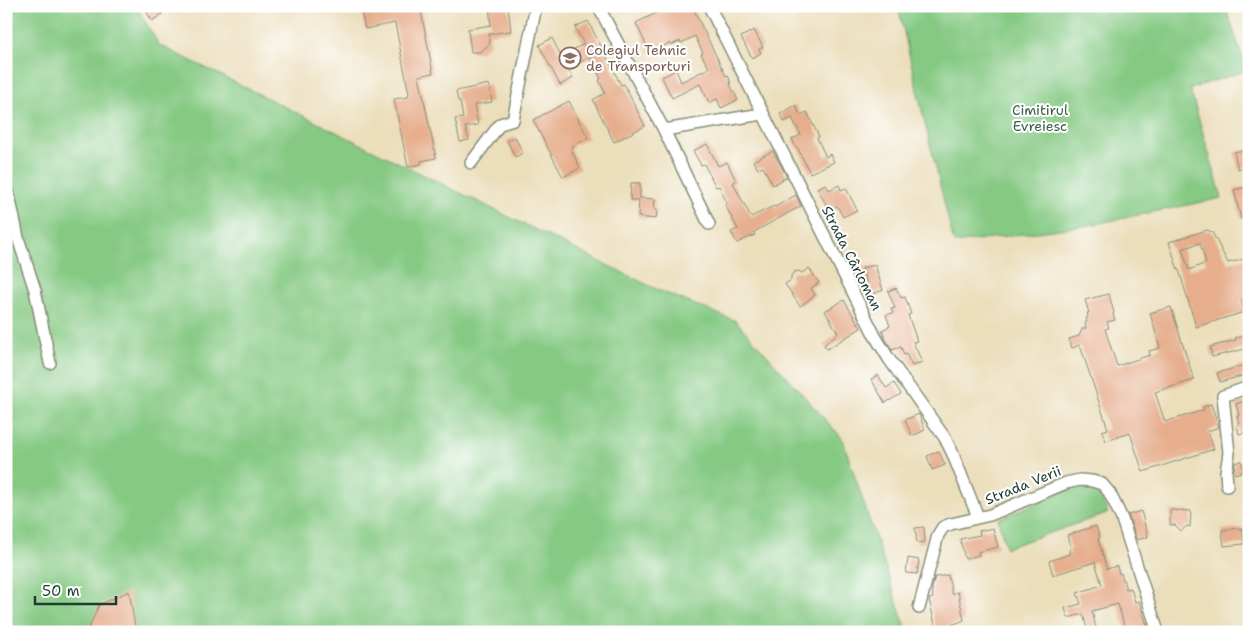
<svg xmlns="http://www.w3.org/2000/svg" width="1255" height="638" font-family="'Shantell Sans',sans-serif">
  <rect width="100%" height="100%" fill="#fff"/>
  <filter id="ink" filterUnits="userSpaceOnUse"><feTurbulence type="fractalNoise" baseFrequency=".02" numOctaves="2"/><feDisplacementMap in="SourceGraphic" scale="10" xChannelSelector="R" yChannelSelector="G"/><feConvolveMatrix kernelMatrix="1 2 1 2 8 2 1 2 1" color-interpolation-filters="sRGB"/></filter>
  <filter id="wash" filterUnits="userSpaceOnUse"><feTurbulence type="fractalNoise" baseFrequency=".0096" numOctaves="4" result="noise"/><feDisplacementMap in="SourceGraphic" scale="20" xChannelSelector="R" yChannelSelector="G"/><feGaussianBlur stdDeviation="1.12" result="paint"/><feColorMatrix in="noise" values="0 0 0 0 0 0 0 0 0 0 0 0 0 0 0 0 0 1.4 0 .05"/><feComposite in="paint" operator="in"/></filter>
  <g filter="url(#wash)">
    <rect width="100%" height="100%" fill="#ebdebb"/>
    <path fill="#85c983" stroke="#52835c" d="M15 6H136L159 45 658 290 736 321 842 438 907 632H6V9Z
      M898 6H1225L1247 70 1190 89 1222 198 1090 225 954 243 923 115Z
      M1079 485C1099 491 1099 494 1108 513L1006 548 998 519Z"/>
    <g id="blocks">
      <path fill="#e6ae8d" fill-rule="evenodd" d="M143 6H158L162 14 152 21Z
        M360 6H391L392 11 420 6 433 73 419 76 436 158 421 161V164L408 167 394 99 408 97 409 94 395 23 365 29Z
        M489 6H508L511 31 489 34 490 43 488 46 479 52H471L468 29 491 25Z
        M666 6H692L726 76 728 75 731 84H730L738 100 721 108 717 99 709 103 700 84 672 98 662 77 676 70 681 82 709 68 701 54 703 53 695 36 681 43 680 41 671 45 670 43 650 53 636 23 656 13V12Z
        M588 21 621 85 624 84 645 126 614 142 593 100 605 93 599 80 601 79 590 57 568 69 573 78 560 85 539 45 552 38 561 56 584 44 575 27Z
        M754 30 763 47 759 49 761 53 752 58 741 37Z
        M489 84 492 102 474 105 478 125 465 127 469 140 460 142 455 119 463 118 460 101H458L456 91Z
        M569 101 588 138 572 146 573 148 571 149 580 168 563 177 533 120Z
        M796 105 800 115 807 112 819 137 817 138 826 157 830 154 834 162 810 173 797 147 796 148 792 139 801 135 792 118 784 122 780 114Z
        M515 137 523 153 515 157 507 141Z
        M707 144 718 166 727 162 736 181 733 183 751 217 774 206 775 207 796 195 801 206 754 232 755 235 737 243 731 232 738 229 725 205 727 203 719 186 716 187 704 164 701 165 693 151Z
        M1249 149V166L1238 169 1234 152Z
        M773 151 787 177 773 185 763 167 758 169 753 161Z
        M631 183H640V198L655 199 654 209H657L656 219 638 217 639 200H630Z
        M826 184 829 190 839 185 841 190 846 188 857 210 843 217 837 206 829 210 817 188Z
        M1249 186V217L1241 219 1234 190Z
        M1207 230 1212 232 1228 263 1249 258V298L1241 300 1244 312 1196 327 1179 270H1178L1169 242ZM1200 243 1206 263 1189 270 1182 249Z
        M875 265 883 290 870 295 862 268Z
        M809 268 819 283 811 288 815 295 800 306 785 284 791 280V276L794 272 799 271 802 273Z
        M896 288 901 298 905 297 911 314 908 315 917 341 913 342 922 362 912 366 906 354 904 355 901 347 892 350 886 340 882 330 890 326 886 315 893 313 891 309 895 308 888 291Z
        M1109 294 1114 313 1113 314 1115 320 1107 322 1109 328 1105 329 1117 366 1150 355 1149 351 1160 348 1150 313 1171 307 1194 380 1155 392 1165 422 1204 410 1203 407 1211 404 1219 427 1208 431 1214 449 1143 472 1130 433 1106 441 1102 431 1108 429 1080 345 1072 348 1069 339 1079 336 1082 329 1086 328 1085 323 1087 322 1086 318 1088 317 1087 313H1089L1085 300Z
        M844 300 861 328 827 349 824 345 838 333 825 311Z
        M1249 335V348L1212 357 1210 347 1236 340 1235 338Z
        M1249 364V374L1220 382 1217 373Z
        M878 375 886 388 894 383 901 394 885 403 871 379Z
        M1245 401 1249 417V432L1239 434 1237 425 1239 424 1237 416H1239L1236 404Z
        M919 414 925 430 912 436 905 420Z
        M939 451 945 465 932 470 927 456Z
        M1241 461 1244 471 1235 474 1234 470 1235 463Z
        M1170 510 1191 511 1190 527 1187 526 1181 531 1175 525H1170Z
        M1141 511 1148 537 1137 540 1128 515Z
        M1096 526 1100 538 1098 539 1107 569 1117 566 1119 574 1121 573 1126 589 1131 588 1135 602 1139 601 1148 628 1135 632H1126L1118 604 1092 611 1097 632H1088L1083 614 1068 618 1065 608 1081 604 1077 593 1102 585 1095 562 1053 575 1049 561 1070 554 1069 550 1071 549 1067 535Z
        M924 527 925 542 917 543 915 528Z
        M993 528 998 547 978 552 979 555 965 559 960 539 980 535 979 531Z
        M1242 528 1244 544 1224 546 1222 530Z
        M908 558 919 560 917 574 906 573Z
        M948 575 952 594 958 592 964 620 949 626 936 629 929 599 933 598 932 588 935 577Z
        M129 591 136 632H87L99 605Z"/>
    </g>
  </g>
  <g filter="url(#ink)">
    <use href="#blocks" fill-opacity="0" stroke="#858e78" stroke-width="1"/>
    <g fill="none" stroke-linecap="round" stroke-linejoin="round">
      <g stroke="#858e78" stroke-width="14">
        <path id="street" d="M598 6 664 130 709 224
          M709 6 875 336 889 359 945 438 952 452 978 517
          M664 130 762 114
          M471 163 500 124 513 120 536 6
          M6 181 18 238 35 290 50 363
          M1227 486 1226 472 1229 453 1223 396 1249 387
          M919 608 938 535 943 527 951 524 990 515 1066 483 1080 480 1092 481 1102 484 1109 492 1117 508 1122 519 1158 632"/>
      </g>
      <use href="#street" stroke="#fff" stroke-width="11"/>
    </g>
  </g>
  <defs>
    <g id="school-ring" transform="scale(1.125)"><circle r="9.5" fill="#fff" stroke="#8d6e63" stroke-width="1.5"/><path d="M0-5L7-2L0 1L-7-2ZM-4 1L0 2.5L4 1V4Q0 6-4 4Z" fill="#8d6e63"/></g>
  </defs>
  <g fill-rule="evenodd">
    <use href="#school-ring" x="570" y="58"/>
  </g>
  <g text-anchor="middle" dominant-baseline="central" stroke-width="4" stroke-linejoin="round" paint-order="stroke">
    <g font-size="14" fill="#785e54" stroke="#fff" text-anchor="start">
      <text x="586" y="50">Colegiul Tehnic<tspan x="586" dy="16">de Transporturi</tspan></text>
    </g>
    <g font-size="14" fill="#386048" stroke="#fff">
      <text x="1040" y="110">Cimitirul<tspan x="1040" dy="16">Evreiesc</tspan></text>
    </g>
    <g font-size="14" fill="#1f3d34" stroke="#fff">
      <text transform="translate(852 258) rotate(63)">Strada Cârloman</text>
      <text transform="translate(1023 485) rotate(-22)">Strada Verii</text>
    </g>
  </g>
  <rect width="1255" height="638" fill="none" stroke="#fff" stroke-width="25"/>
  <path d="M35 596v8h81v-8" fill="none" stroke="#1f3d34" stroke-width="2.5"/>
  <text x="42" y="596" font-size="15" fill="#1f3d34" stroke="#ffffff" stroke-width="4" paint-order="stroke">50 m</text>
</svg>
